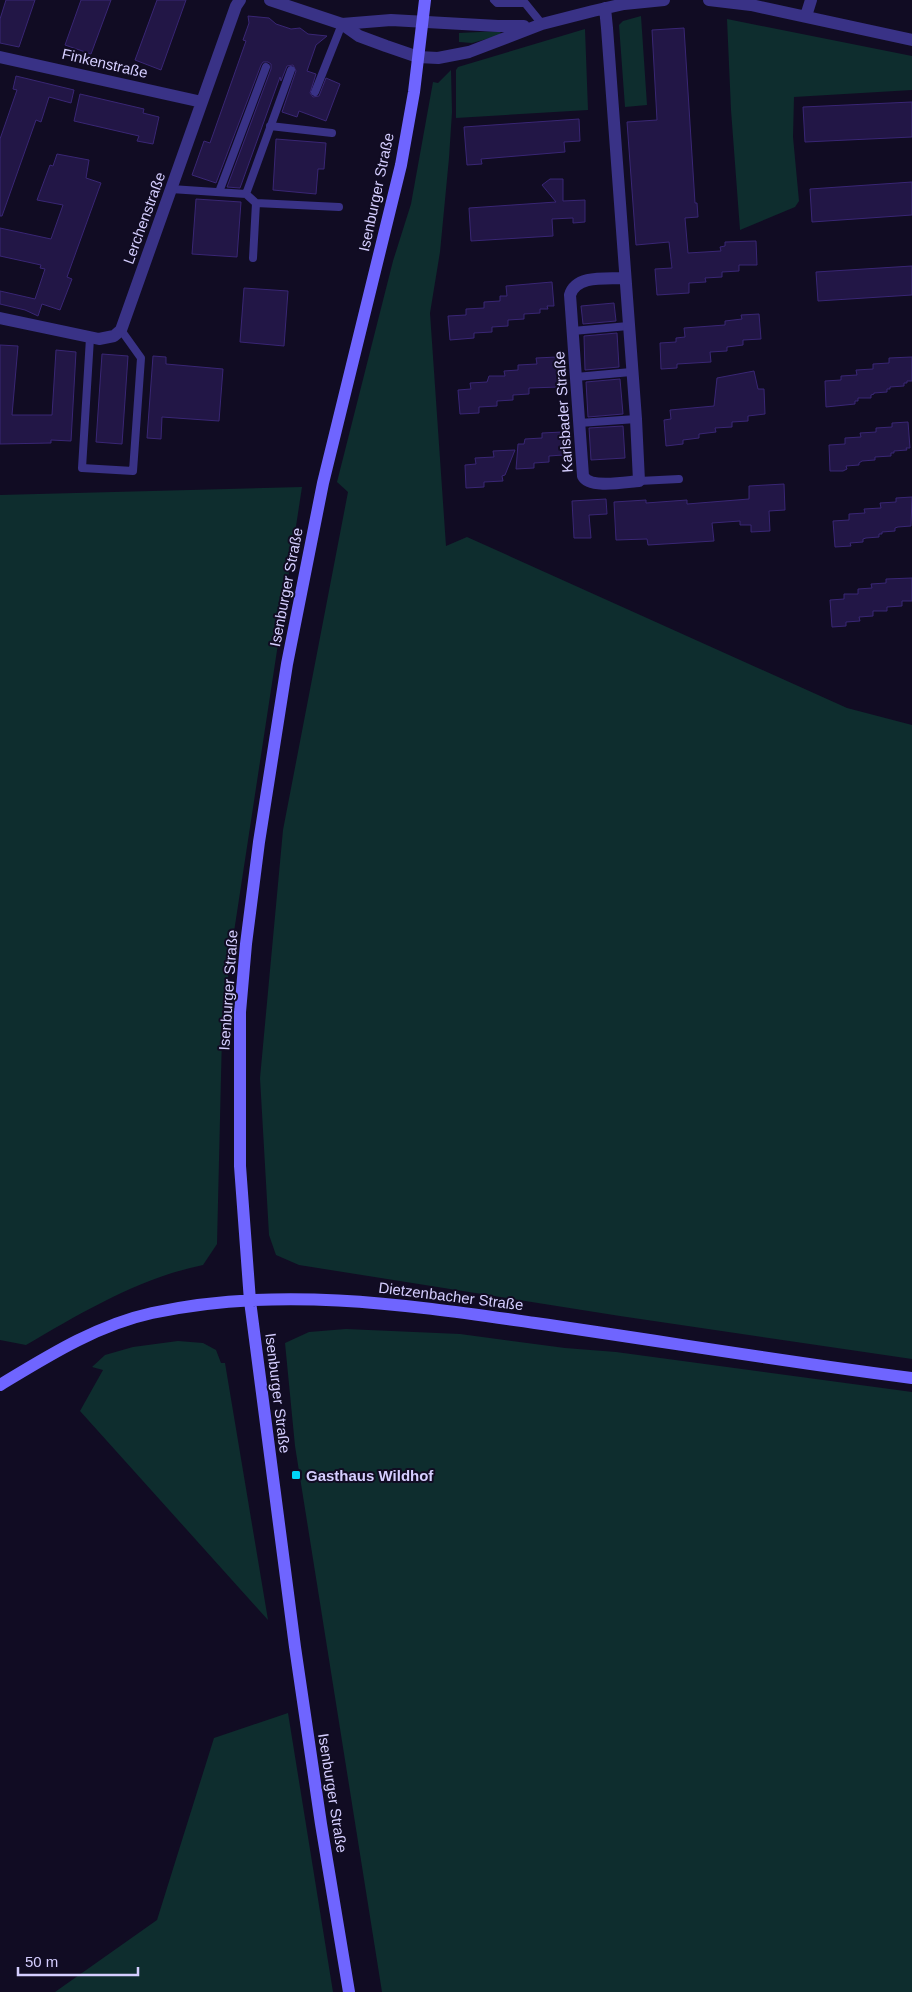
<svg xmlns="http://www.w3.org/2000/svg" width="912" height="1992" font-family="Helvetica,sans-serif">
  <rect width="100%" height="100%" fill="#110c23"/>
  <path fill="#0e2d2e" d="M641 16 647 105 625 107 619 25 623 21Z
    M727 19 912 56V90L794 97 793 137 799 201 795 207 740 230 731 110Z
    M585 29 588 110 456 118V70L458 67Z
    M500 31 501 35 472 43 459 42V33Z
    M451 70 452 112 449 158 440 252 430 313 446 546 467 537 847 708 912 725V1359L620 1316 299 1265 276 1255 269 1235 260 1078 283 830 348 492 337 482 393 261 411 204 433 82 438 83Z
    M302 487 230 958 222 1035 217 1244 203 1265C139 1278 81 1313 26 1345L0 1340V495Z
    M346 1329 460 1334 565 1348 616 1352 912 1392V1992H382L295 1446 285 1343 309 1332Z
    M178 1341 203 1343 216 1350 221 1363H225L268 1620 80 1411 103 1370 92 1367 105 1355 133 1347Z
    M288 1713 333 1992H55L157 1920 214 1738Z"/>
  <path fill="#221646" stroke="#392674" d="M6 0H35L19 47 0 43V19Z
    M81 0H111L91 54 65 45Z
    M157 0H186L161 70 135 60Z
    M248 16 269 18 276 24 291 29 300 28 308 34 327 36 316 45 307 71 316 74 310 93 313 97 319 96 326 78 340 84 326 121 299 111 297 117 282 112 296 71 293 65 287 66 281 81 280 77 240 188 227 187 271 69V64L268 62H263L261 65 216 183 192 175 204 141 210 143 246 41 243 40 249 23Z
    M684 28 695 203H697L698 217 685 218 688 253 721 251 720 247 725 246V242L756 241 757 265H739V271L722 272V277L705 278 706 282 689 283V293L657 295 655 269 672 268 669 242 636 245 627 122 657 120 652 30Z
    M16 76 74 90 71 103 49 97 41 122 36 120 2 216H0V139L17 90 13 89Z
    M80 94 144 109 143 113 159 117 153 144 137 141 139 136 74 121Z
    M912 102V137L805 142 803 107Z
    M579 119 580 141 564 142 565 152 481 159 482 164 467 165 464 127Z
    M276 139 326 143 324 169H318L316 194 273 190Z
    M57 154 89 160 86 178 101 183 67 277 72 279 60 310 42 304 38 316 25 310 0 304V291L35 299 45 269 40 268 41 265 0 256V228L51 239 63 205 37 200 50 165 53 166Z
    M550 179H563V201L585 200V222L573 223V218L552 219 553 236 471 241 469 208 556 202 542 185Z
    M912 182V215L812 222 810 189Z
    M196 199 241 202 237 257 192 254Z
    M912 266V295L818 301 816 272Z
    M552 282 554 306H547L548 309H540V313L524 314V319L508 320V326L492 327V332L474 333V338L450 340 448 316 466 315V309L484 308V302L500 301V296H507L506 286Z
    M244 288 288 291 284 346 240 342Z
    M614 303 616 321 583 324 581 306Z
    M759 314 761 339 743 340V345L727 347V351L710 352 711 362 677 364V368L661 369 660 343 676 342V338L685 337 684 328 725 325V321L742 319 741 315Z
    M617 333 619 367 585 370 584 336Z
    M0 345 18 346 12 415H52L56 350 76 352 71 441 51 440V443L0 444Z
    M102 354 128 356 122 444 96 442Z
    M153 356 166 357V364L223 369 219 421 162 417 161 439 147 438Z
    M557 357 559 387 529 388V394L513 395V400L497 401V406L479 407V413L460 414 458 390 471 389 470 383 487 382 489 376H505L504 371 518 370V365L537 364 536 358Z
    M912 357V381H907V383H904V386L890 387V389H887V392L874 393V394L871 395V398H858V401H855V404L826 407 825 381 841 380V376L857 375 856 370 873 369V364L889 363V358Z
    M754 371 758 389H764L765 414 748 416V421L732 422V427L715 428 716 432 699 434V438L683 440V444L666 446 664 420 671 419 670 410 714 406 717 378Z
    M620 379 623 414 588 417 586 382Z
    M908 422 910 448H906L907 450 894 451V453H891V456L875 457V460L862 461 859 463V465L846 466 847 469 843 471H830L829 445 845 444V438L861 437 860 433 876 432V428L892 427V423Z
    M623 426 625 458 591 460 589 428Z
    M562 432 563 455 549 456V462L534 463V468L516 469 518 444H524L525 439 542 438V433Z
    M515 450 505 475 502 476 503 481 484 482V487L466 488 465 465 476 464 475 458 494 457 493 451Z
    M784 484 785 510 769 511 770 531 751 532V525H740V521L712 523 714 541 648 545 647 539 616 540 614 502 646 500V503L687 500V504L749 499V486Z
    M912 497 911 526 898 527 895 528V531L882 532V534H879V537L866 538 863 539V542L850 543 851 546 835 547 833 521 849 520V514L865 513 864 509 881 508 880 503 896 502V498Z
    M606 499 607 514 589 515 591 538H574L572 501Z
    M912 578V601H902V606L887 607V611H873V616L859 617 860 621 846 622V626L832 627 830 600 844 599V594H858V589L872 588 871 584 886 583V579Z"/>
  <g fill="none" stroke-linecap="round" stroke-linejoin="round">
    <path stroke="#393286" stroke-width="8" d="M494 0 497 3H525L542 24
      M315 92 342 24
      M270 126 332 133
      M171 189 246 194 256 203 253 258
      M219 192 266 67
      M246 194 291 70
      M256 203 339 207
      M573 331 628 326
      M90 338 82 468 133 471 141 358 121 330
      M576 377 631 372
      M579 423 636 419
      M639 481 679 479"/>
    <path stroke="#393286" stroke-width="12" d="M270 0 342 24 359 36 386 46 418 57 438 58 469 52 542 24 593 11 624 4 664 0
      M709 0 751 5 912 40
      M605 8 607 28 636 419 639 481C626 482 589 489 583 476L570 295C576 274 608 279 625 278
      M806 16 811 0
      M342 24 391 20 498 26H524
      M0 57 202 102
      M0 318 99 339 114 336 121 330 236 6 240 0"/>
    <path stroke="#6f65ff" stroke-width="12" d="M0 1385C48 1356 97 1325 152 1313 279 1285 409 1305 535 1323 661 1341 786 1362 912 1378
      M349 1992 321 1824 295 1647 250 1301 240 1166V1012L246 944 259 842 287 664 323 483 401 165 414 92 425 0"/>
  </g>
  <rect fill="#00d5f9" stroke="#110c23" stroke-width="2" x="291" y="1470" width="10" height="10" rx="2.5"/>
  <g text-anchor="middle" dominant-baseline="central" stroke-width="4" stroke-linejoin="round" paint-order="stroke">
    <g font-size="15" fill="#d5ceff" stroke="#110c23">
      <text transform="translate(105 63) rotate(13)">Finkenstraße</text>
      <text transform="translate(376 192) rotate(-78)">Isenburger Straße</text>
      <text transform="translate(144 218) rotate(-70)">Lerchenstraße</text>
      <text transform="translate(563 412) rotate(-94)">Karlsbader Straße</text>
      <text transform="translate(286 587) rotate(-79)">Isenburger Straße</text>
      <text transform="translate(228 990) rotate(-86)">Isenburger Straße</text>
      <text transform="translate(451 1296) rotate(7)">Dietzenbacher Straße</text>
      <text transform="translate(278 1393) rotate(83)">Isenburger Straße</text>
      <text transform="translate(333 1793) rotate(81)">Isenburger Straße</text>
    </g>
    <g font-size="15" font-weight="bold" fill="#d5ceff" stroke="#110c23" text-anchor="start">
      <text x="306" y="1475">Gasthaus Wildhof</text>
    </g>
  </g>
  <path d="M18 1967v8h120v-8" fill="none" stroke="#d5ceff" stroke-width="2.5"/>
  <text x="25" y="1967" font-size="15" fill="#d5ceff" stroke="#110c23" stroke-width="4" paint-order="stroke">50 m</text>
</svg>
